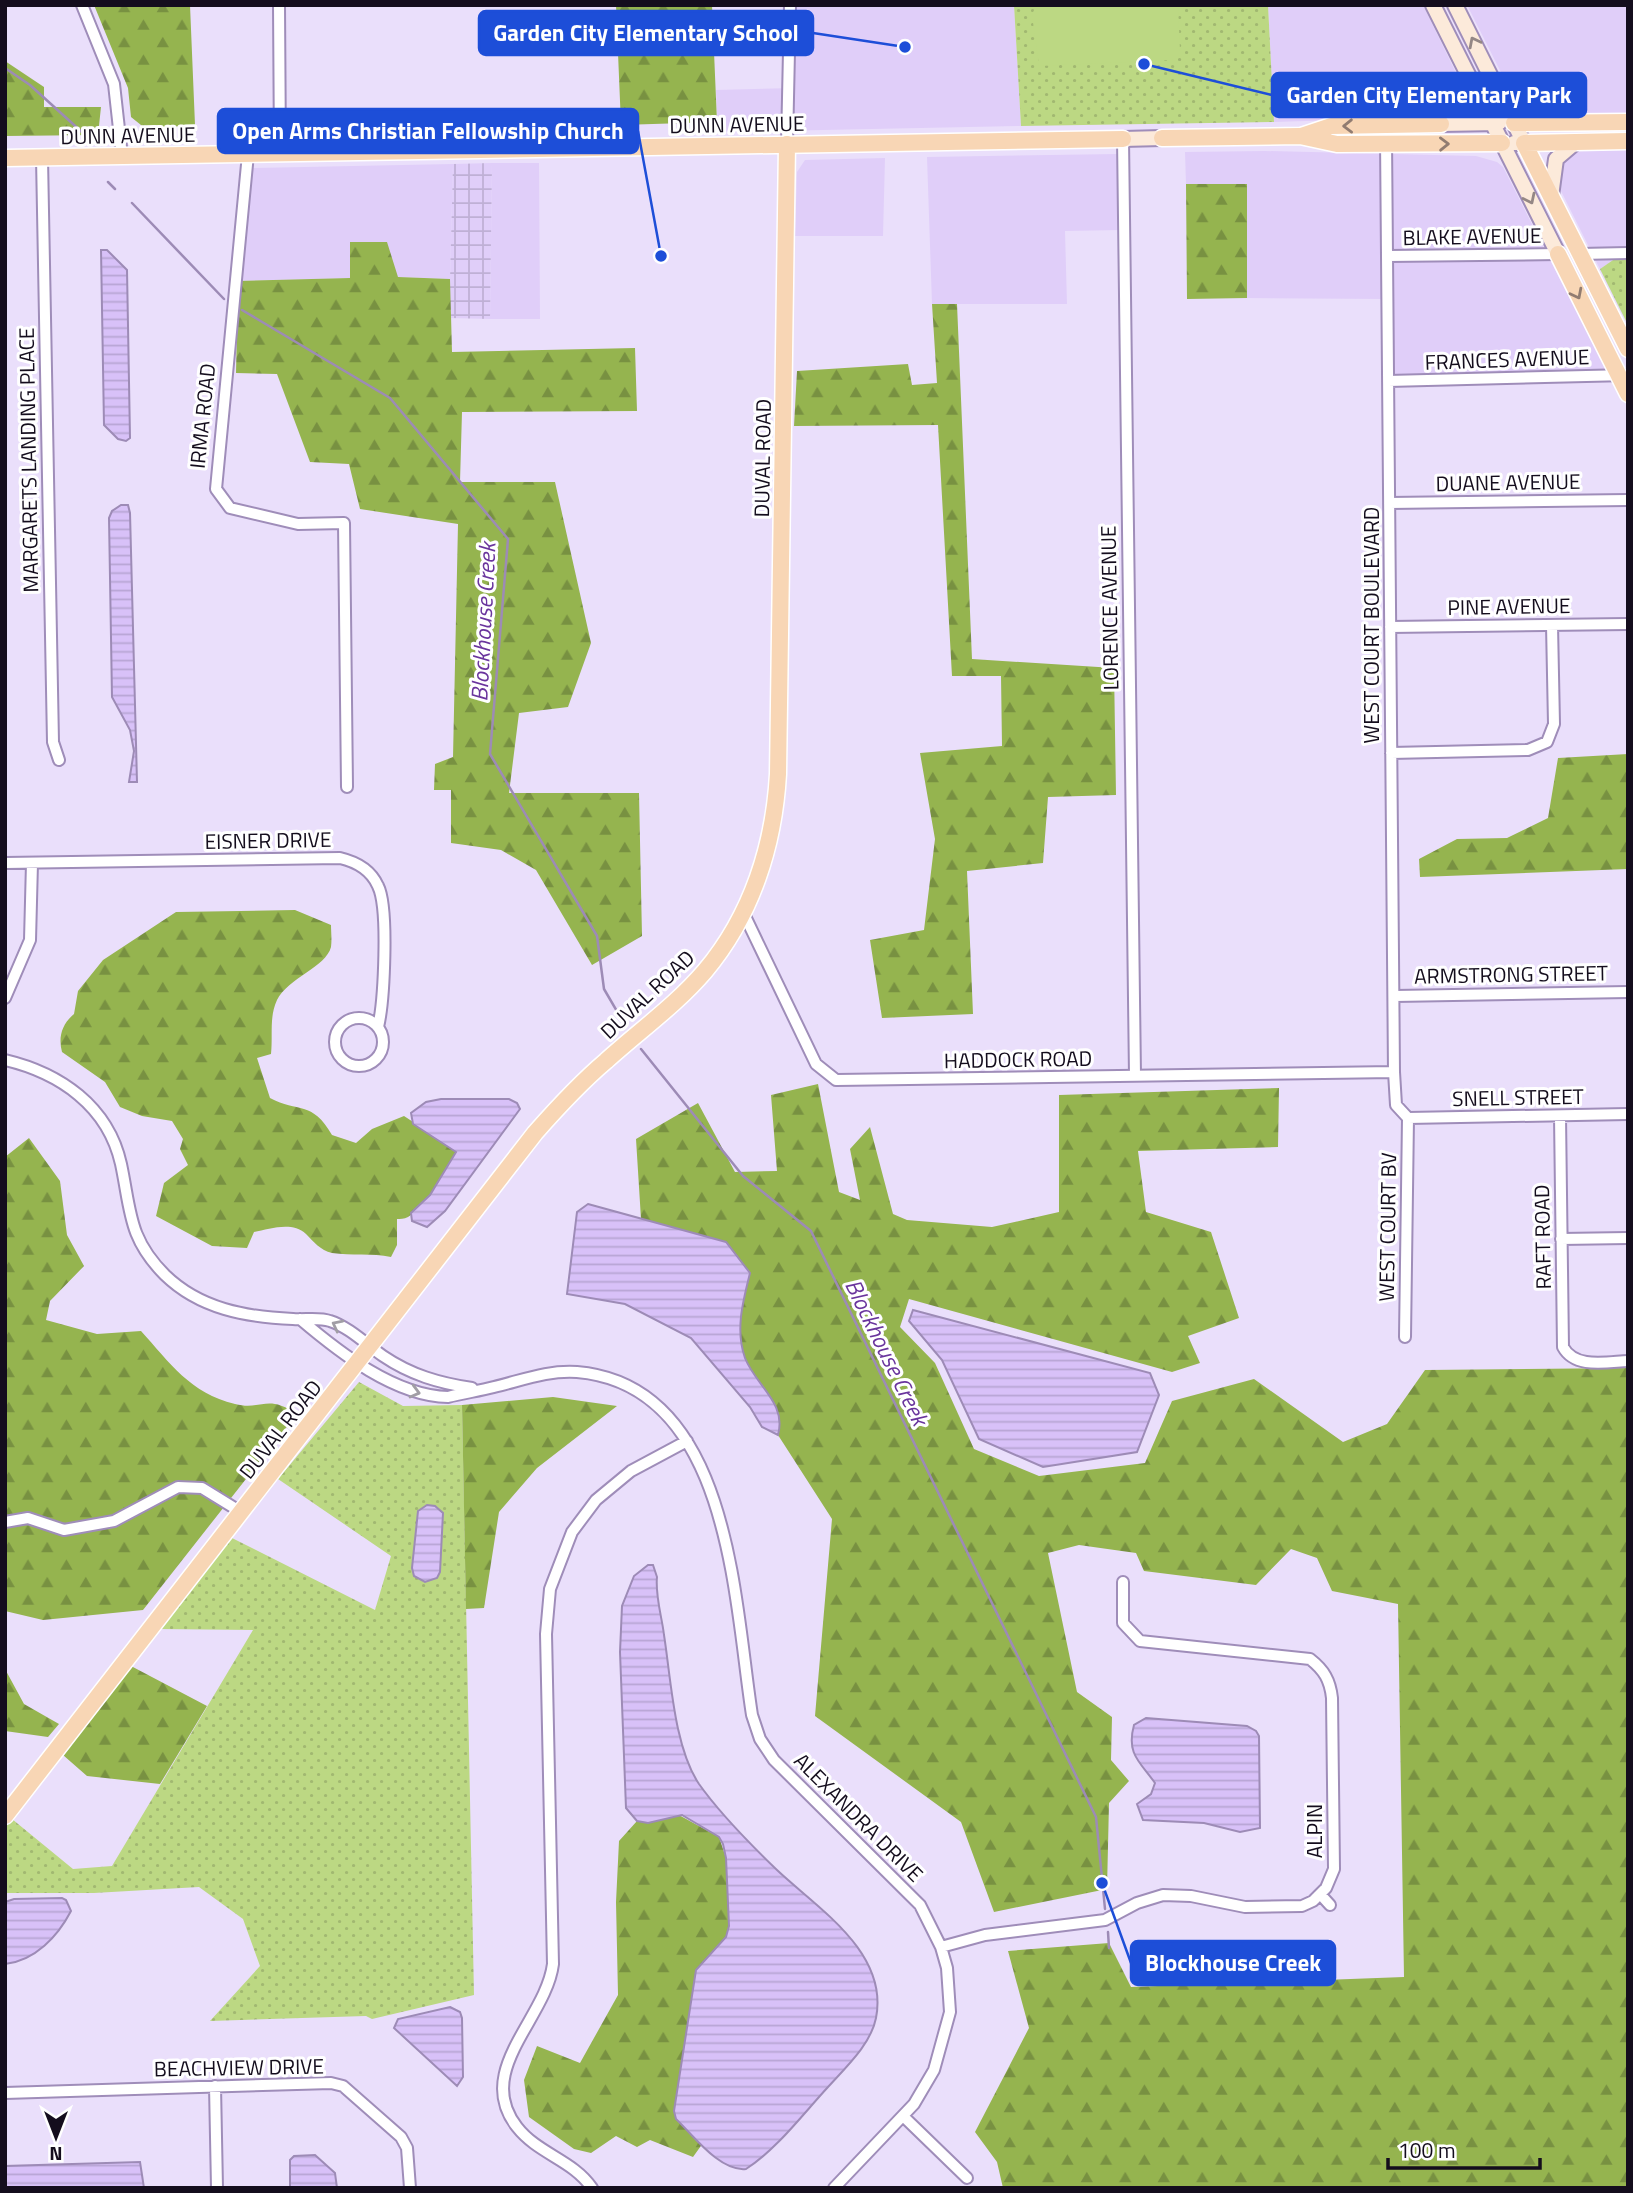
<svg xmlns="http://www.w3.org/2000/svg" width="1633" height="2193" font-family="'Titillium Web',sans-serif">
  <defs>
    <pattern id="industrial-grid" width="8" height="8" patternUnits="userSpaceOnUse" patternTransform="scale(1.75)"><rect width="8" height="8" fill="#e0cef9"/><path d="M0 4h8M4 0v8" fill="none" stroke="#bfb0d5"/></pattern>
    <pattern id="green-dots" width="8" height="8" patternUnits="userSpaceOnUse" patternTransform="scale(1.75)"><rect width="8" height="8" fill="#bcd883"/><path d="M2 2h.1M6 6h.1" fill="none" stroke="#a1b871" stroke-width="1.8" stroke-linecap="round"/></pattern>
    <pattern id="forest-firs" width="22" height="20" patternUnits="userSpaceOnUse" patternTransform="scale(1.75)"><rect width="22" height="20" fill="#95b44f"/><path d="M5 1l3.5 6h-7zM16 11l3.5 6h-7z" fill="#789141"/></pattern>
    <pattern id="water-rules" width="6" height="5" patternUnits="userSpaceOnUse" patternTransform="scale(1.75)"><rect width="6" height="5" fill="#d8c1f8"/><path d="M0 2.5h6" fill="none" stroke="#b8a5d4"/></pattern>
  </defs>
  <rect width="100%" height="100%" fill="#eadffb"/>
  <path fill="#e0cef9" d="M795 5H1014L1021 126 718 132 716 90 794 88Z
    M1268 5H1423L1459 79V100L1449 113 1436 117 1274 122Z
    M1467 5H1628V114L1544 116 1525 110 1517 104Z
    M1628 147V257L1616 258 1600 269 1558 185 1563 158 1581 148Z
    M1265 151 1476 156 1497 162 1503 167 1611 380 1385 385 1384 299 1247 298V184H1186L1185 152Z
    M1118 154 1120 230 1065 231 1067 304H932L927 157Z
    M885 158 883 236H795L797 172 805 160Z
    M492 163H539L540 319H490Z
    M453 164 450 279 398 277 350 242V278L238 281 251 168Z"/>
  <path fill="url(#industrial-grid)" d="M492 163 490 319 449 318 453 164Z"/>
  <path fill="url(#green-dots)" d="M1014 5H1268L1274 122 1021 126Z
    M1628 257V325L1600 269 1616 258Z
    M359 1382 403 1406 462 1405 474 1995 372 2019 366 2016 210 2021 260 1966 243 1919 199 1887 94 1893H5V1828L12 1819 73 1869 112 1866 253 1630 158 1629 232 1538 375 1610 391 1556 278 1479Z"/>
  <path fill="url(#forest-firs)" d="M94 5H190L195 125 146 129 131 117 128 88Z
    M616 5H712L717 122 621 125Z
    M5 61 44 87V107H101L98 135 5 136Z
    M1186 184H1247V298L1187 299Z
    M350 242H387L398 277 450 279 452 352 635 348 637 411 462 412 460 482H555L591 643 568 707 519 713 509 793H639L642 936 592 965 536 870 501 850 451 843V790H434L435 764 453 757 458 524 360 509 349 464 310 462 277 374 236 373 238 281 350 278Z
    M932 304H957L972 659 1114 668 1116 795 1048 797 1043 863 967 871 973 1014 882 1018 870 940 924 930 935 839 920 753 1002 746 1001 676H952L938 425 794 426 797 371 908 364 912 385 937 383Z
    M1628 754V869L1420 877 1419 859 1457 839 1507 838 1548 818 1558 758Z
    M295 910 331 925C331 931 332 940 331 947 326 967 288 978 277 1000 269 1017 273 1035 271 1054L257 1058 270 1098C298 1113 312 1100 332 1135L356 1143 372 1129 404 1116 456 1150C455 1166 422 1209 408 1217 404 1219 400 1219 397 1219V1245L391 1257C372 1253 351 1256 332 1253 320 1250 314 1242 306 1234 292 1221 270 1229 254 1232L247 1248 212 1246 156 1216 164 1183 188 1165 180 1149 183 1139 172 1121 142 1116 120 1107 105 1082 62 1052C58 1037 62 1024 74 1014L78 991 103 960 176 912Z
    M818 1084 839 1192 860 1200 850 1149 870 1127 893 1214 907 1220 992 1227 1059 1212V1095L1279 1088 1278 1147 1138 1151 1146 1212 1211 1232 1239 1318 1188 1336 1200 1363 1172 1372 909 1299 900 1327 935 1363 974 1449 1039 1476 1145 1463 1172 1401 1254 1379 1343 1442 1387 1424 1425 1370 1628 1368V2188H1003L997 2162 975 2132 1029 2028 1008 1951 1109 1943 1131 1987 1404 1977 1398 1604 1332 1591 1317 1558 1291 1549 1256 1585 1144 1571 1136 1553 1079 1545 1048 1553 1077 1692 1112 1717 1111 1760 1129 1781 1109 1803 1107 1889 994 1912 961 1822 815 1716 832 1519 778 1435C787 1403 755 1386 745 1358 735 1330 742 1301 750 1273L726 1242 641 1219 636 1139 698 1103 735 1172 777 1171 771 1095Z
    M29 1138 60 1181 67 1235 84 1266 50 1301 46 1320 97 1334 141 1331C170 1363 190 1393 235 1404 262 1411 266 1393 297 1414L143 1610 43 1620 5 1611V1157Z
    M553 1397 617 1406 537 1468 499 1512 484 1608 466 1609 462 1405Z
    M131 1666 207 1706 160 1784 87 1776 63 1755Z
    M5 1669 24 1704 59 1724 48 1737 5 1731Z
    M677 1814 719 1837 726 1858 729 1926 676 2119 703 2143 693 2157 650 2140 637 2147 616 2136 591 2153 574 2149 529 2117 524 2080 537 2046 580 2063 618 1995 616 1902 619 1841 637 1821 653 1822Z"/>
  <path fill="#bcd883" d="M1036 5H1178L1180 51 1172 60 1039 66 1032 15Z"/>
  <path fill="url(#water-rules)" stroke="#9d8bb6" stroke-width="2" d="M101 250H107L127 270 130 438 126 441 118 439 104 425Z
    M121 505H128L130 513 137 782H129L134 751 130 730 112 697 109 518 112 511Z
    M441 1099H509L517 1103 520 1109 445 1211 427 1227 412 1221 411 1213 430 1195 456 1152 413 1124 411 1113 426 1102Z
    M588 1204 726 1242 750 1273C743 1301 735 1330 745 1358 756 1386 787 1403 778 1435L762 1427 750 1407 691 1338 625 1304 567 1294 577 1212Z
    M913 1310 1150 1373 1159 1395 1137 1452 1043 1467 979 1439 942 1360 909 1321Z
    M427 1505 435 1506 443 1513 440 1572 437 1578 425 1582 414 1576 412 1568 418 1511Z
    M648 1565H653L657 1577C655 1596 662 1617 664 1635 671 1679 674 1747 699 1784 721 1815 750 1844 777 1870 817 1908 889 1952 876 2018 871 2044 846 2067 828 2087 803 2114 777 2149 746 2169 720 2172 693 2135 676 2119L674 2111 696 1970 726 1937 729 1926 726 1858 723 1844 719 1837 682 1815 648 1823 637 1821 626 1808 620 1652 622 1606 634 1576Z
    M1146 1718 1247 1726 1256 1731 1259 1736 1260 1828 1240 1832 1204 1823 1143 1820 1137 1804 1151 1794 1155 1783C1140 1762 1126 1754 1134 1725Z
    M14 1899 62 1898 66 1900 71 1911C58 1936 35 1961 5 1964V1902Z
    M450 2007 460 2012 462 2018 463 2077 457 2086 394 2028 398 2019Z
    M315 2155 335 2173 337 2188H290V2160L294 2156Z
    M140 2162 144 2188H5V2166Z"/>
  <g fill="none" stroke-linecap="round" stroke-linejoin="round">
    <path stroke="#9d8bb6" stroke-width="2.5" d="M5 68 30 85 84 134
      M108 182 115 189
      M132 203 224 299
      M242 310 390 398 508 539 490 754 597 936 604 989 625 1025
      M641 1049 743 1176 811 1231 1096 1817 1105 1909
      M1108 1932 1109 1948"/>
    <g stroke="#9f8db9" stroke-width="14">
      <path id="minor" d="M82 5 114 84 122 156
        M279 5 280 153
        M1123 139 1135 1076
        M1386 139 1394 1072 1396 1105 1408 1118
        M787 144 790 5
        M248 154 216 489 230 508 298 524 344 523 347 787
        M42 158 53 742 59 760
        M1580 254 1628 253
        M1388 256 1558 254
        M1388 381 1628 375
        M1389 503 1628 500
        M1390 627 1628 624
        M1391 753 1528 750 1547 742 1554 724 1552 625
        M5 863 340 858C357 862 371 870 378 886 389 908 384 1002 378 1027
        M743 912 816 1064 836 1080 1394 1072
        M1395 996 1628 992
        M5 998 30 940 32 863
        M335 1042a24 24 0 1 1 48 0a24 24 0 1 1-48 0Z
        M5 1060C60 1073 108 1106 121 1164 131 1211 128 1238 165 1275 200 1309 246 1317 293 1319 305 1320 319 1317 330 1321 349 1327 367 1345 383 1356 411 1375 439 1383 472 1388
        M1560 1116 1563 1347C1575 1369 1606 1362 1628 1361
        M1408 1118 1628 1114
        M1561 1239 1628 1238
        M300 1319C340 1353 395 1396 448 1397 463 1393 479 1391 494 1387 523 1380 548 1370 577 1372 731 1385 734 1601 752 1715L760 1739 774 1760 920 1905 941 1947 947 1968 950 2012 934 2070 914 2104 834 2188
        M1405 1337 1408 1118
        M5 1522 28 1518 64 1530 114 1521 178 1487 202 1488 241 1512
        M1320 1894 1330 1905
        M941 1947 985 1935 1105 1920 1137 1903 1163 1895 1191 1896 1245 1907 1302 1906 1313 1901 1326 1888 1334 1869 1332 1698C1330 1680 1324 1670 1310 1659L1140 1641 1123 1623V1582
        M215 2086 217 2188
        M5 2093 331 2083 343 2086 401 2137 407 2148 410 2188
        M903 2116 967 2178
        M592 2188C573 2160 538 2154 517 2127 473 2071 546 2019 553 1964L546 1634 550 1589 572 1532 596 1500 631 1471 687 1441"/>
    </g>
    <g stroke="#9f8db9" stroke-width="18">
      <path id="secondary" d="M1433 5 1558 254
        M1455 5 1524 143H1514
        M1441 124 1499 123
        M1441 124 1463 104 1467 74
        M1123 139 1162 138
        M1551 196 1556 159 1576 142"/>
    </g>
    <g stroke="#fff" stroke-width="19">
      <path id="primary" d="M1514 123 1628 122
        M1301 136 1331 126 1441 124
        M1162 138 1300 136 1337 144 1502 143
        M1628 141 1524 143 1628 349
        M5 158 1123 139
        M1558 254 1628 394
        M5 1816 535 1133C557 1108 580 1083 606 1061 639 1031 676 1005 705 971 752 915 774 845 778 774L787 144"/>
    </g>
    <use href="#minor" stroke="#fff" stroke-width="10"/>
    <use href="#secondary" stroke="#fceada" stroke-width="14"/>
    <use href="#primary" stroke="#f8d6b5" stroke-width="16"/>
  </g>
  <defs><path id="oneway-chevron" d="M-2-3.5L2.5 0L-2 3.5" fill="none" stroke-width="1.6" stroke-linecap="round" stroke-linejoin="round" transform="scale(1.75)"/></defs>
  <g stroke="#948785">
    <use href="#oneway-chevron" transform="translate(1474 42) rotate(-117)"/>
    <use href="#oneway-chevron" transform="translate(1530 199) rotate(64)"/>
  </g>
  <g stroke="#917c71">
    <use href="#oneway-chevron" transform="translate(1348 126) rotate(179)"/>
    <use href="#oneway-chevron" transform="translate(1444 144) rotate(-1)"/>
    <use href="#oneway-chevron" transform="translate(1577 294) rotate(63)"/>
  </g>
  <g stroke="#a19ea5">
    <use href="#oneway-chevron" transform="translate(337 1325) rotate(-153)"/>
    <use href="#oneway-chevron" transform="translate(415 1392) rotate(15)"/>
  </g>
  <g text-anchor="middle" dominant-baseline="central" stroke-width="6" stroke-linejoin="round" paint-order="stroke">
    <g font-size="21" fill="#140d1d" stroke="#fff">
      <text transform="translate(737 124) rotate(-1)">DUNN AVENUE</text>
      <text transform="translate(128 135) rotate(-1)">DUNN AVENUE</text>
      <text transform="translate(1472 236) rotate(-1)">BLAKE AVENUE</text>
      <text transform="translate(1507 359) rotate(-2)">FRANCES AVENUE</text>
      <text transform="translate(202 416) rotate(-84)">IRMA ROAD</text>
      <text transform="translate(762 458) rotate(-89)">DUVAL ROAD</text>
      <text transform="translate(28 460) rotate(-91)">MARGARETS LANDING PLACE</text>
      <text transform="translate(1508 482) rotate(-1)">DUANE AVENUE</text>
      <text transform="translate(1509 606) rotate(-1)">PINE AVENUE</text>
      <text transform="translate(1109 608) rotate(-91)">LORENCE AVENUE</text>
      <text transform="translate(1371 625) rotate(-90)">WEST COURT BOULEVARD</text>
      <text transform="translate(268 840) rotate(-1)">EISNER DRIVE</text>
      <text transform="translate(1511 974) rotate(-1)">ARMSTRONG STREET</text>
      <text transform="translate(647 994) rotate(-43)">DUVAL ROAD</text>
      <text transform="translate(1018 1059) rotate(-1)">HADDOCK ROAD</text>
      <text transform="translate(1518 1097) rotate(-1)">SNELL STREET</text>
      <text transform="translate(1387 1227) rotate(-89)">WEST COURT BV</text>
      <text transform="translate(1542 1237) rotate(-91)">RAFT ROAD</text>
      <text transform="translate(280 1429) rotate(-52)">DUVAL ROAD</text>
      <text transform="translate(859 1817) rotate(45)">ALEXANDRA DRIVE</text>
      <text transform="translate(1314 1831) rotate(-90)">ALPIN</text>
      <text transform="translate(239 2067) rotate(-1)">BEACHVIEW DRIVE</text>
    </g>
    <g font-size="23" font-style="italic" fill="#6a359d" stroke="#fff">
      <text transform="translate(483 622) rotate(-87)">Blockhouse Creek</text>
      <text transform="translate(887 1352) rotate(64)">Blockhouse Creek</text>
    </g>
  </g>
  <path fill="none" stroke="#1d4ed8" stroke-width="2.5" d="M905 47L813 33M1144 64L1272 95M661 256L638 131M1102 1883L1131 1963"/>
  <g fill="#1d4ed8" stroke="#fff" stroke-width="2.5">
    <circle cx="905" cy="47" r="7"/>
    <circle cx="1144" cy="64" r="7"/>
    <circle cx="661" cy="256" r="7"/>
    <circle cx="1102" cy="1883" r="7"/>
  </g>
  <g fill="#1d4ed8" stroke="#1d4ed8" stroke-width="2.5">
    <rect x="479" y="11" width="334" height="44" rx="7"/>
    <rect x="1272" y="73" width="314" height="44" rx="7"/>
    <rect x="218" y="109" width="420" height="44" rx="7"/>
    <rect x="1131" y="1941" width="204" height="44" rx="7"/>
  </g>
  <g font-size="23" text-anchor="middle" font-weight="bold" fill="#fff">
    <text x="646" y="41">Garden City Elementary School</text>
    <text x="1429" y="103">Garden City Elementary Park</text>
    <text x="428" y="139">Open Arms Christian Fellowship Church</text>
    <text x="1233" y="1971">Blockhouse Creek</text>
  </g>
  <rect width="1633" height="2193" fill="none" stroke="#140d1d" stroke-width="14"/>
  <g transform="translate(56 2137) rotate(180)" stroke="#ffffff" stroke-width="5" paint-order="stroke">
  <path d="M0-5L12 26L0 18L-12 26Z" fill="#140d1d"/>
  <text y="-10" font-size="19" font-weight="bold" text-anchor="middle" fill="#140d1d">N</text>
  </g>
  <path d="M1388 2158v10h152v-10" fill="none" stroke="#140d1d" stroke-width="3.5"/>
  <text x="1398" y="2158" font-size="21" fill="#140d1d" stroke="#ffffff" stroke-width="5" paint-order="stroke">100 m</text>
</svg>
